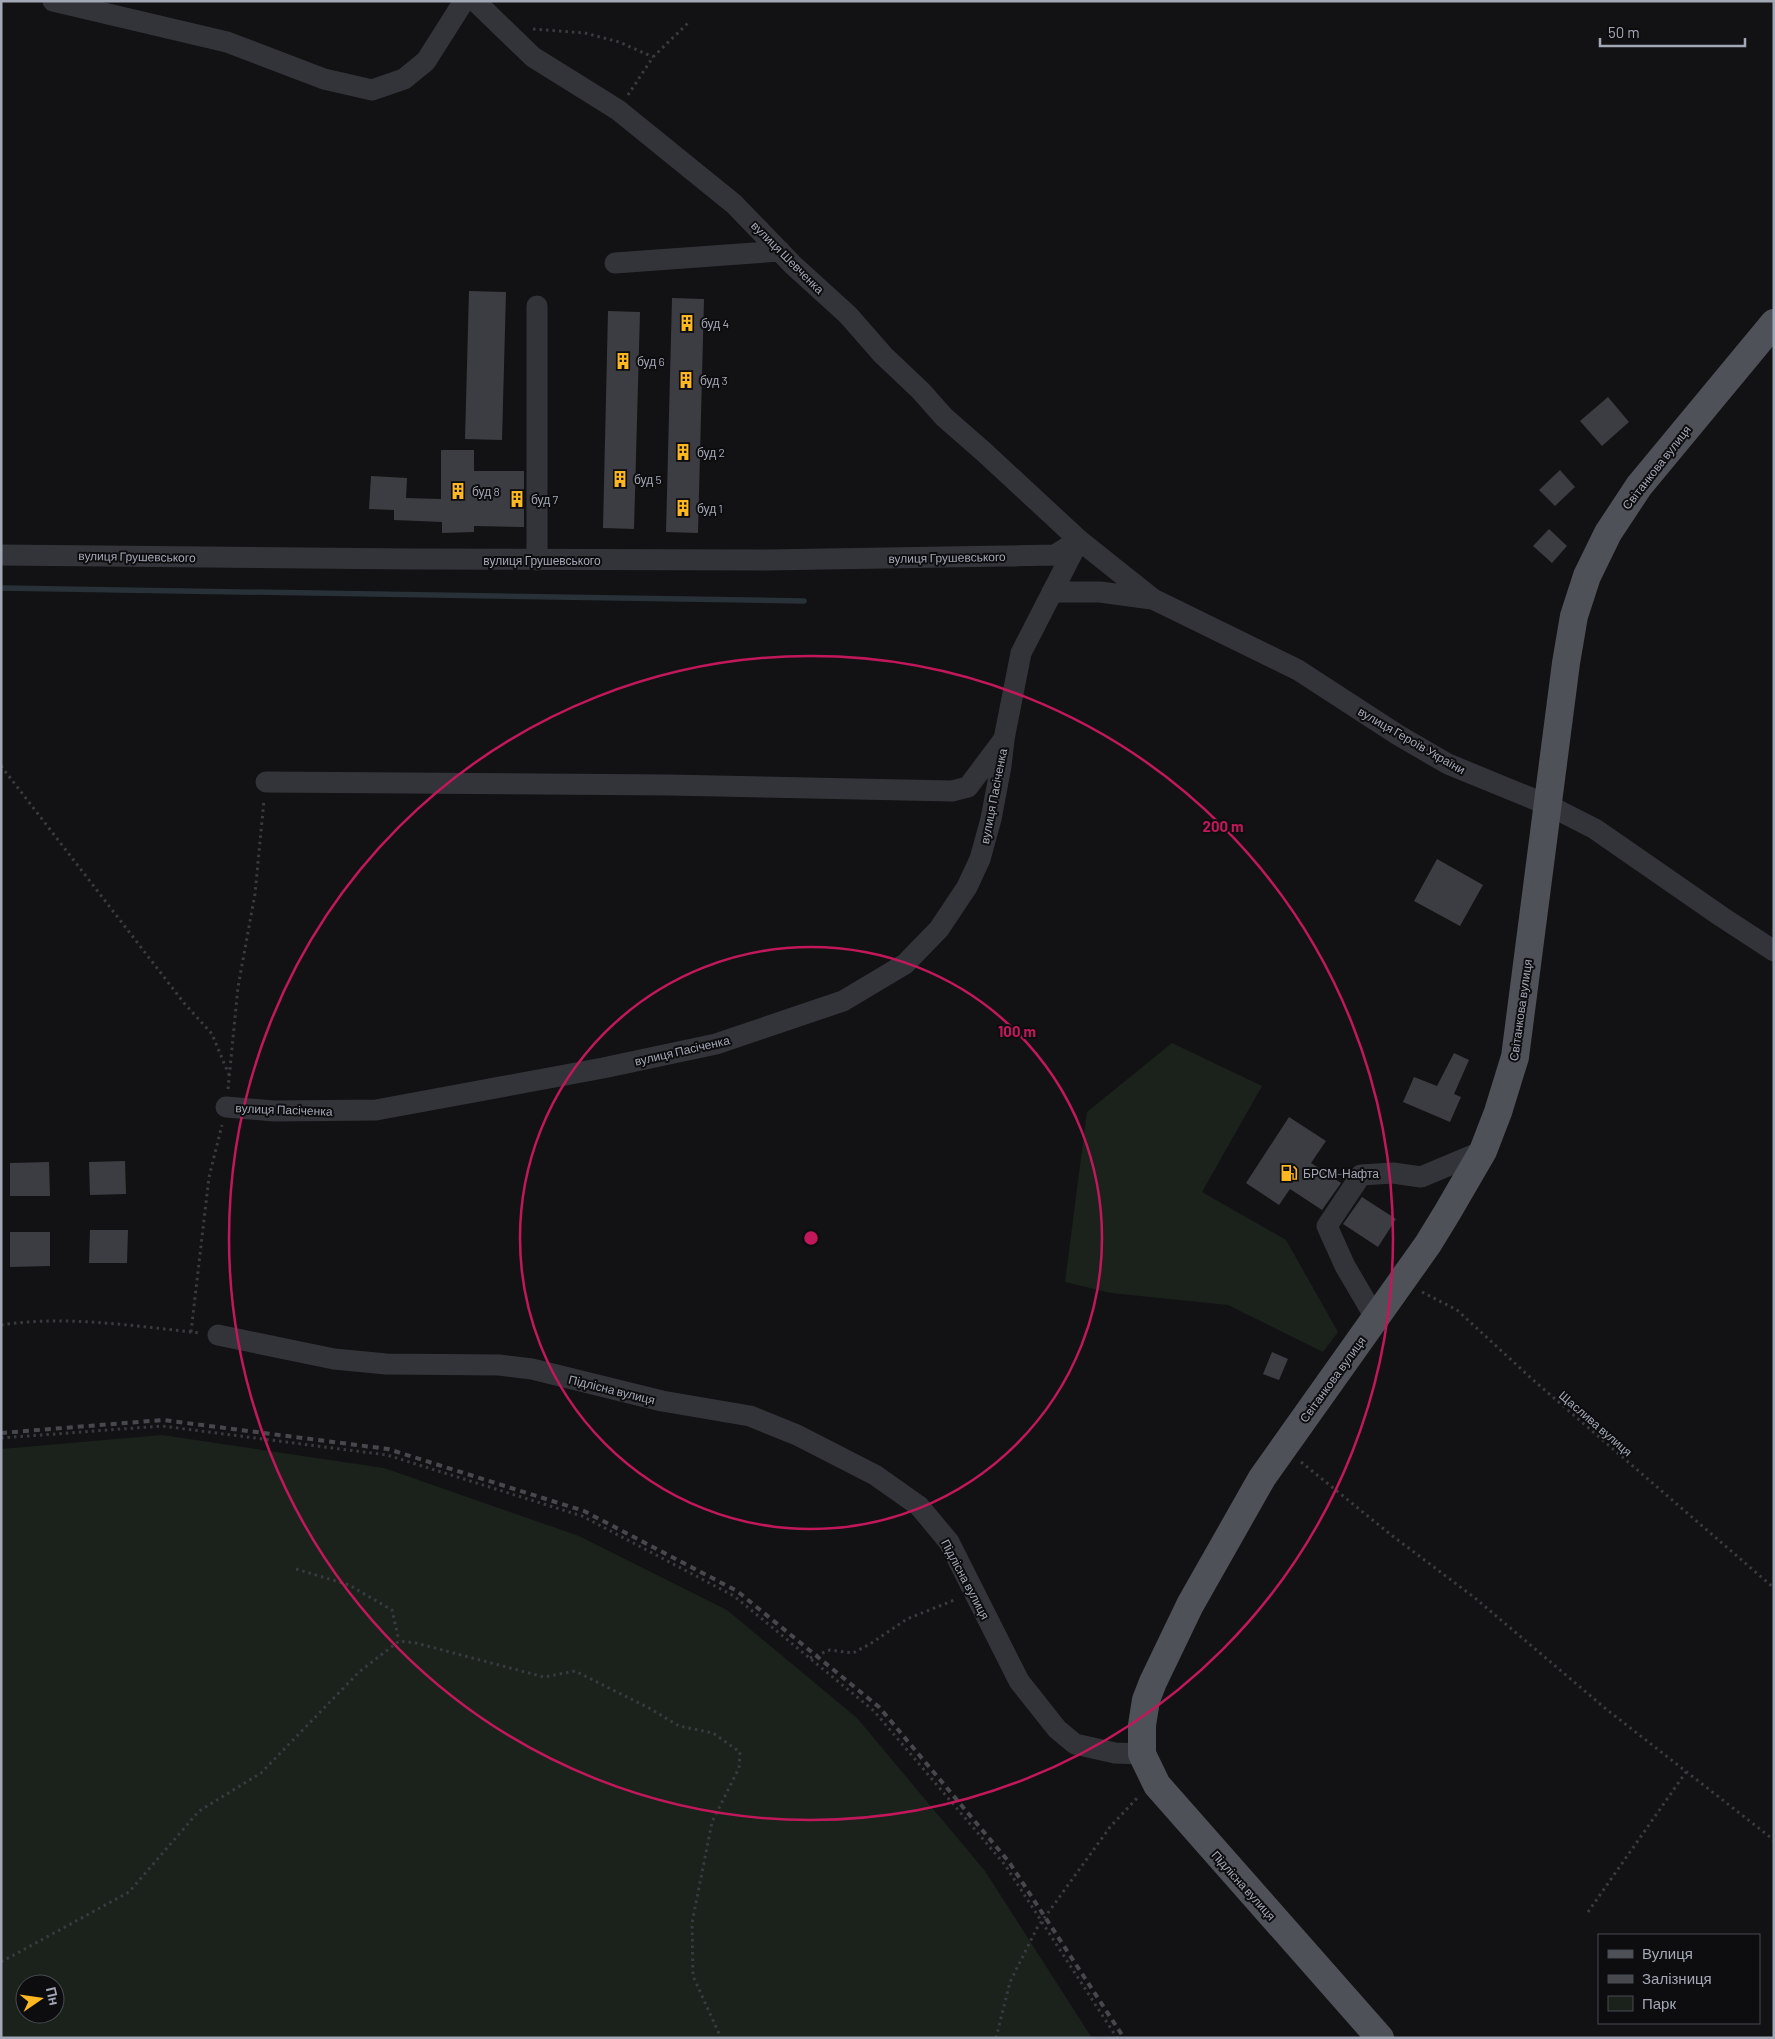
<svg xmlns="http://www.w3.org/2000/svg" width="1775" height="2039" font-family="Barlow,sans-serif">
  <rect width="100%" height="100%" fill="#121214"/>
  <path fill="#1a221b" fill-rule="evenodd" d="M1172 1043 1262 1086 1202 1192 1286 1240 1338 1332 1323 1352 1228 1305 1111 1293 1065 1282 1087 1112Z
    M162 1435 384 1468 579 1536 727 1610 857 1718 985 1871 1092 2038H1V1449ZM25 1984H55V2014H25Z"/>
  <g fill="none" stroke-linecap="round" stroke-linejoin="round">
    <path stroke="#283138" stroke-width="5.5" d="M1 588 804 601"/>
  </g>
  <path fill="#3c3d42" d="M469 291 506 292 502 440 465 439Z
    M672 298 704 299 698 533 666 532Z
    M608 311 640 312 634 529 603 528Z
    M1608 397 1629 422 1602 446 1580 421Z
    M441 450H474V471H524V527L474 526V532L442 533V522L394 520V510L369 509 371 476 407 478 406 498 441 499Z
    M1560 470 1575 487 1555 506 1539 490Z
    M1549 529 1567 546 1552 563 1533 546Z
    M1437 859 1483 885 1460 926 1414 901Z
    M1454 1053 1469 1060 1454 1094 1461 1097 1450 1122 1403 1102 1414 1077 1437 1086Z
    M1289 1117 1326 1141 1311 1163 1341 1183 1322 1210 1290 1189 1279 1205 1246 1183Z
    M125 1161 126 1194 90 1195 89 1162Z
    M49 1162 50 1196H10V1163Z
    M1362 1197 1396 1219 1378 1247 1343 1224Z
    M90 1230H128L127 1263H89Z
    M10 1232H50V1266L10 1267Z
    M1272 1352 1288 1359 1279 1380 1263 1374Z"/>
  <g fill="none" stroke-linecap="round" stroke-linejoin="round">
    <path stroke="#393b40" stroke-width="3" stroke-dasharray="2.5 4" stroke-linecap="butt" d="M533 29 585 33 619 42 653 57
      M628 95 653 57 688 23
      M1 766 184 1003 212 1034 229 1075
      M228 1089 238 987 255 894 264 800
      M1422 1292 1457 1310 1532 1379 1774 1588
      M1 1325C67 1315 134 1326 200 1333
      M191 1332 209 1177 222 1125
      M1 1438 162 1426 387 1455 582 1516 734 1596 874 1711 1005 1865 1117 2038
      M1301 1462 1390 1534 1475 1598 1606 1709 1774 1840
      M296 1569 349 1585 392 1610 399 1641
      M810 1658 830 1650 853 1653 870 1644 907 1619 957 1599
      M1588 1912 1686 1772
      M1 1962 129 1892 199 1811 261 1773 359 1672 399 1641 416 1643 544 1677 575 1671 649 1708 679 1726 713 1733 740 1752 739 1768 712 1822 692 1923 693 1976 721 2038
      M996 2038 1010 1982 1037 1928 1110 1827 1139 1796"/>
    <path stroke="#333439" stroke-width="21" d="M53 1 227 42 324 79 372 90 404 79 426 61 464 1
      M475 1 533 57 618 110 734 204 793 265 848 315 883 355 921 391 944 417 984 452 1079 540 1153 599 1298 670 1398 735 1448 764 1548 805 1595 829 1722 917 1774 951
      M615 263 780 251
      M537 306V560
      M1 555 411 559 767 560 1055 555 1079 540
      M1052 592H1100L1152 599
      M266 782 669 785 952 791 968 787 1004 739 1021 653 1079 540
      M226 1107 274 1111 376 1110 603 1068 716 1044 843 1001 905 964 939 929 967 887 980 859 991 819 1001 766 1004 740
      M1376 1319 1345 1266 1327 1226 1361 1175 1393 1173 1421 1177 1483 1151
      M218 1335 334 1359 386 1364 499 1365 532 1369 662 1401 750 1416 797 1435 875 1475 919 1506 949 1542 1019 1681 1057 1729 1075 1744 1115 1753 1142 1754"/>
    <path stroke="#4f5158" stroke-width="28" d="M1380 2038 1157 1785 1142 1754V1725L1146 1700 1153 1682 1190 1605 1262 1478 1428 1244 1447 1213 1483 1151 1498 1112 1515 1057 1566 663 1574 616 1587 576 1608 533 1639 486 1774 323"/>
    <path stroke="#46484e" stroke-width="4" stroke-dasharray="6 5" stroke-linecap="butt" d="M1 1433 163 1420 388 1449 584 1511 737 1591 879 1707 1009 1862 1124 2038"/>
  </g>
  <g fill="none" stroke="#c2185b" stroke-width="2.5">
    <circle cx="811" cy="1238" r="291"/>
    <circle cx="811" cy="1238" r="582"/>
  </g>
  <defs>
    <g id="building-bare" transform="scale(1.35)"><path d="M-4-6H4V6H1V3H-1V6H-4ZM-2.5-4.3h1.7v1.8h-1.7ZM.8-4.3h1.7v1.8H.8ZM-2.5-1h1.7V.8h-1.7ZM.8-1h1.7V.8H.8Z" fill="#fdb721" stroke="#0d0d0f" stroke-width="2.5" paint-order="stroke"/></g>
    <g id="fuel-bare" transform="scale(1.35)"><path d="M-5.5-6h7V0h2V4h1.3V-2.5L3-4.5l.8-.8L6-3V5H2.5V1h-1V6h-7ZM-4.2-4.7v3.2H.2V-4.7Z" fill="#fdb721" stroke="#0d0d0f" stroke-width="2.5" paint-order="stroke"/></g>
  </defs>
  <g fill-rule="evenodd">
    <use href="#building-bare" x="687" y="323"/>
    <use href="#building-bare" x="623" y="361"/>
    <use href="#building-bare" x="686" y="380"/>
    <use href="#building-bare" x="683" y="452"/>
    <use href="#building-bare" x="620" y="479"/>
    <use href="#building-bare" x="458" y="491"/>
    <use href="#building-bare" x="517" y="499"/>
    <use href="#building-bare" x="683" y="508"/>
    <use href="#fuel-bare" x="1289" y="1173"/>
  </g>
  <g text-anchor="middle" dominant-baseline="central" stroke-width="4" stroke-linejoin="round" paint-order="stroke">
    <g font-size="12" fill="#a3a8b6" stroke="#0d0d0f">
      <text transform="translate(788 257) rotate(45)">вулиця Шевченка</text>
      <text transform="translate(1656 467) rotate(-52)">Світанкова вулиця</text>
      <text transform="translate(137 556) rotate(1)">вулиця Грушевського</text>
      <text transform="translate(947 557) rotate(-1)">вулиця Грушевського</text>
      <text x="542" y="560">вулиця Грушевського</text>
      <text transform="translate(1412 740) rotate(30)">вулиця Героїв України</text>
      <text transform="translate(993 796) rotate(-79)">вулиця Пасіченка</text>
      <text transform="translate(1520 1010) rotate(-82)">Світанкова вулиця</text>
      <text transform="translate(682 1050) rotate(-13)">вулиця Пасіченка</text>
      <text transform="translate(284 1109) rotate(2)">вулиця Пасіченка</text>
      <text transform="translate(1332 1379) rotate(-54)">Світанкова вулиця</text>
      <text transform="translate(612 1389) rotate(14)">Підлісна вулиця</text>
      <text transform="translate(1596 1423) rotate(41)">Щаслива вулиця</text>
      <text transform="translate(966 1579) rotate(62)">Підлісна вулиця</text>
      <text transform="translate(1244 1885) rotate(48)">Підлісна вулиця</text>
    </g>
    <g font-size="12" fill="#a3a8b6" stroke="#0d0d0f" text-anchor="start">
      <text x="701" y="323">буд 4</text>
      <text x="637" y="361">буд 6</text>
      <text x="700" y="380">буд 3</text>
      <text x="697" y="452">буд 2</text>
      <text x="634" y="479">буд 5</text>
      <text x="472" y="491">буд 8</text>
      <text x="531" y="499">буд 7</text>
      <text x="697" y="508">буд 1</text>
      <text x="1303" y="1173">БРСМ-Нафта</text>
    </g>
  </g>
  <circle cx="811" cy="1238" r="8" fill="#c2185b" stroke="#0d0d0f" stroke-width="2.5"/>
  <g font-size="15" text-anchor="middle" font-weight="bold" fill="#c2185b" stroke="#0d0d0f" stroke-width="4" stroke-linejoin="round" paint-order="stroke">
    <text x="1223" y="832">200 m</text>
    <text x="1017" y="1037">100 m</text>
  </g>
  <rect width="1775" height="2039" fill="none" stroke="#a3a8b6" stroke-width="5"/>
  <rect x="1598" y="1934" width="162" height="90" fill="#0d0d0f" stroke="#494b52"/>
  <rect x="1608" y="1950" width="25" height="8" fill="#4f5158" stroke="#494b52"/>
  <text x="1642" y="1959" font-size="15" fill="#a3a8b6">Вулиця</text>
  <rect x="1608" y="1975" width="25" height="8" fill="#46484e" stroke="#494b52"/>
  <text x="1642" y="1984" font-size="15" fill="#a3a8b6">Залізниця</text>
  <rect x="1608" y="1996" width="25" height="15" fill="#1a221b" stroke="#494b52"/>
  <text x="1642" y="2009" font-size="15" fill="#a3a8b6">Парк</text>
  <g transform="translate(40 1999) rotate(77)"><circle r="24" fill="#0d0d0f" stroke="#494b52"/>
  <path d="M0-4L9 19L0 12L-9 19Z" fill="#fdb721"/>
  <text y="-8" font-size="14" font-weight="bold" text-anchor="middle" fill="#a3a8b6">Пн</text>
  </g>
  <path d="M1600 38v8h145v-8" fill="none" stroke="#a3a8b6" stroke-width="2.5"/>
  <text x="1608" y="38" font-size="15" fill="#a3a8b6" stroke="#0d0d0f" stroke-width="4" paint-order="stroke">50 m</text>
</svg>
